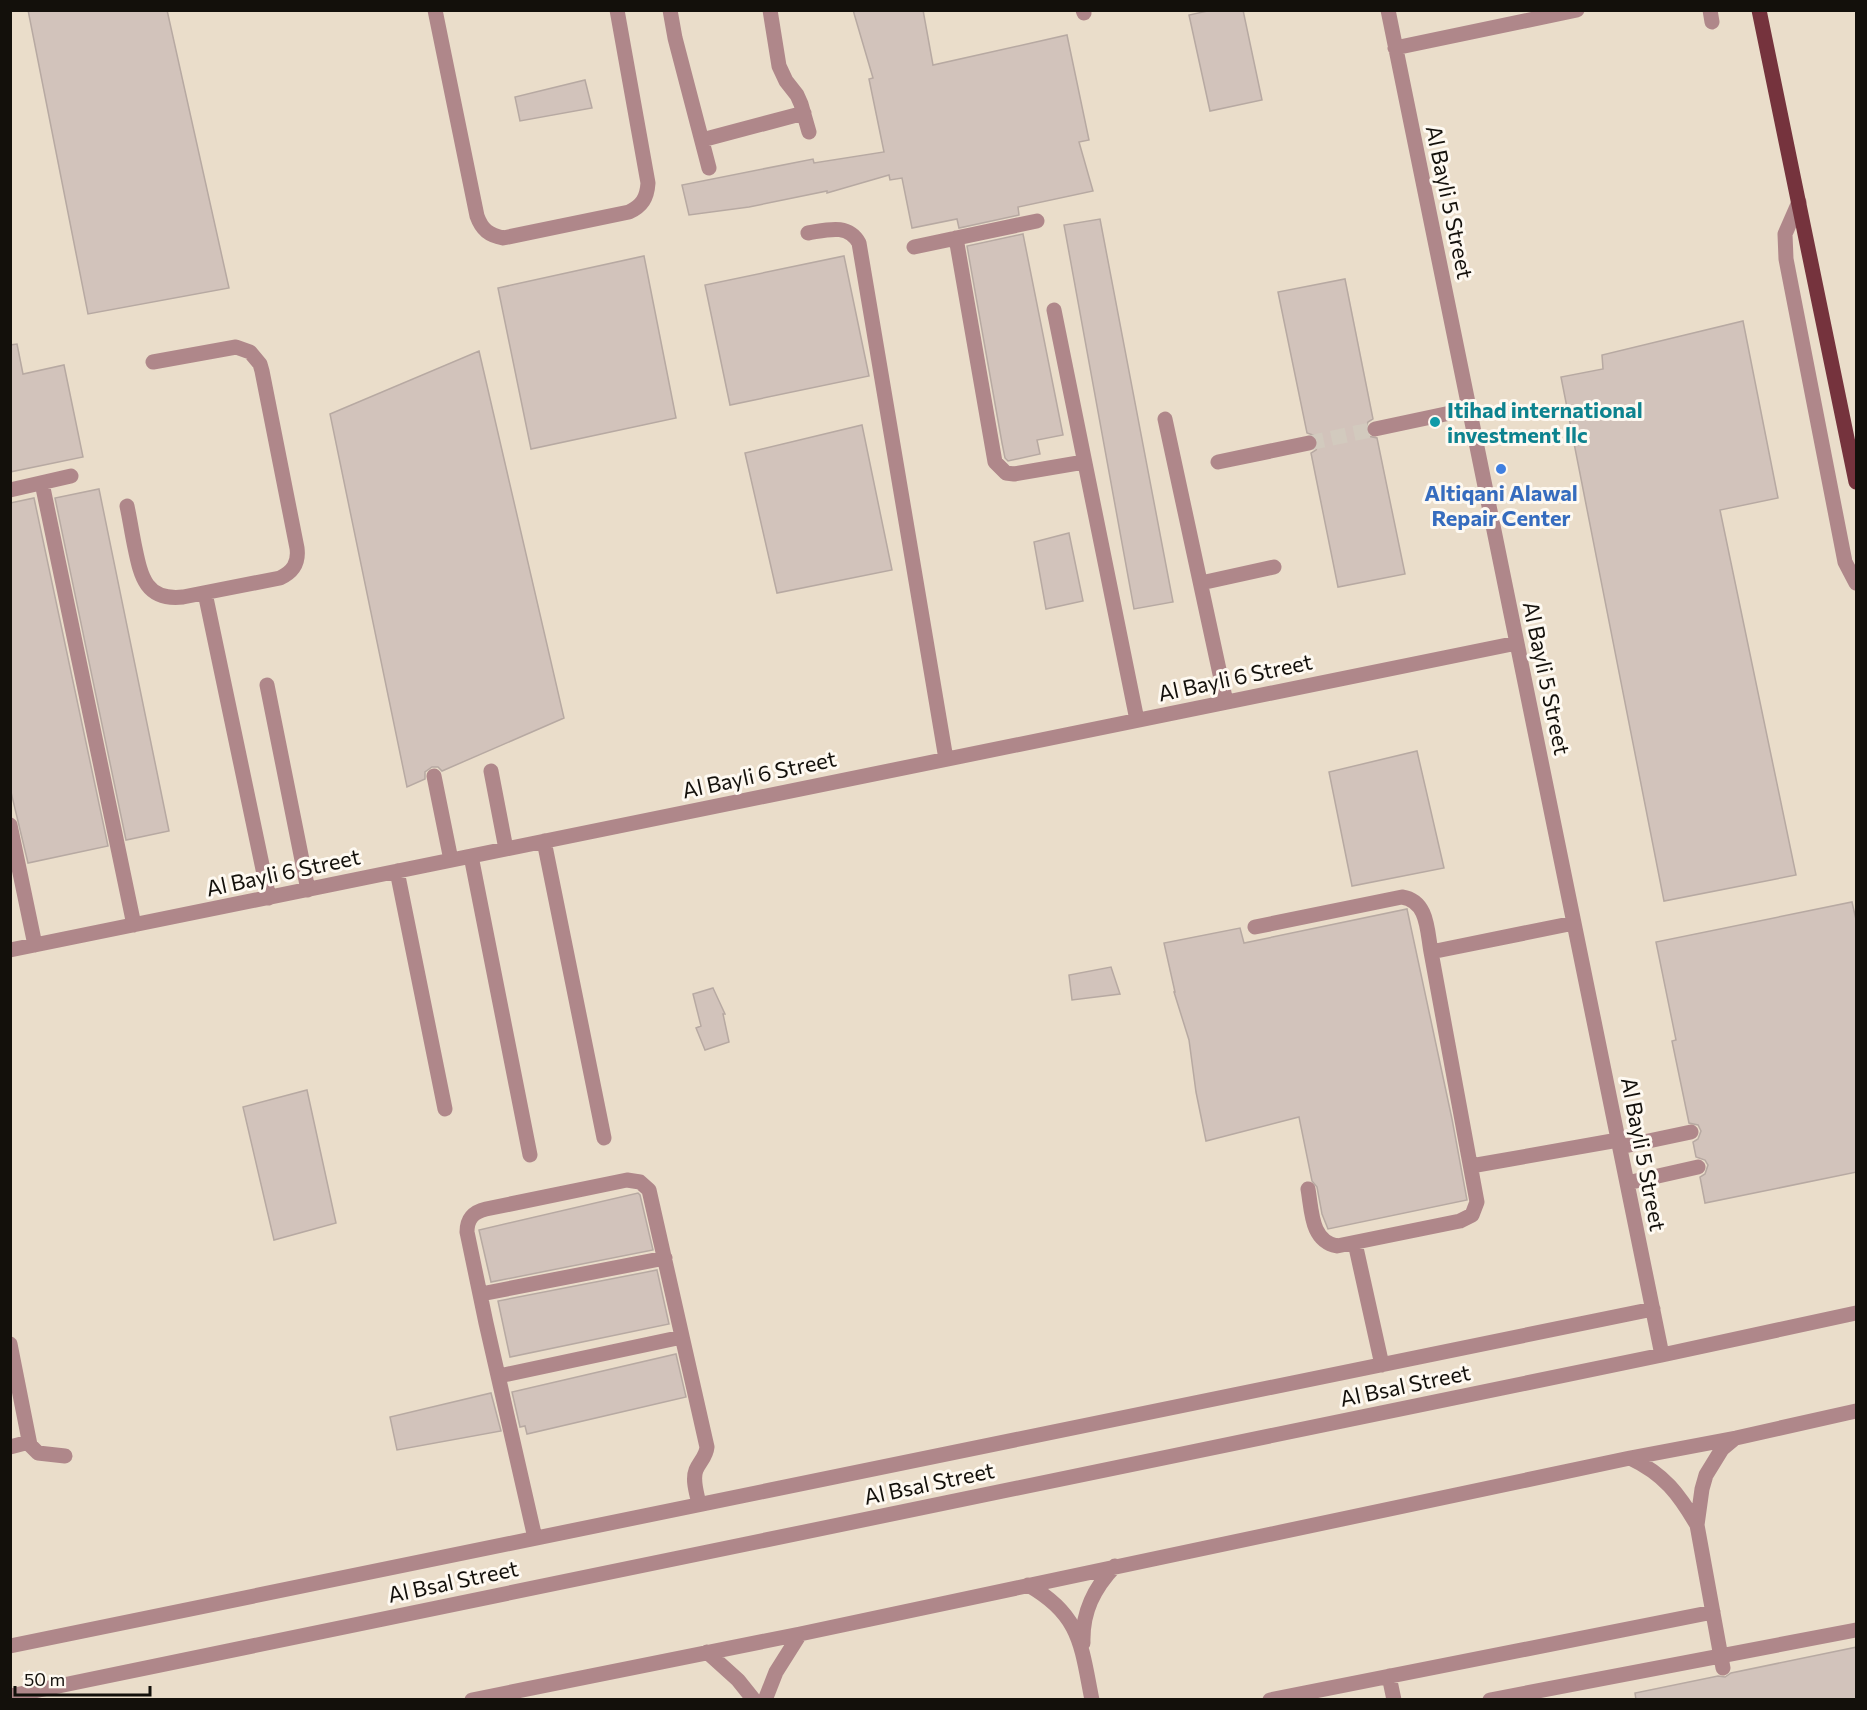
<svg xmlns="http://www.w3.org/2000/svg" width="1867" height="1710" font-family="Commissioner,sans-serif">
  <rect width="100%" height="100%" fill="#f4ebde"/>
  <path fill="#eaddca" d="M11 11H1856V1699L11 1700Z"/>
  <path fill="#d2c3bb" stroke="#b7a9a2" stroke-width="1.5" d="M28 10H167L229 288 88 314Z
    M853 10H923L933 65 1067 35 1089 140 1079 142 1093 191 1018 207 1019 215 959 228 957 219 912 228 902 178 890 180 889 175 827 193V191L749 207 689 215 682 185 813 159 814 163 884 152 869 79 873 78Z
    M1212 10H1243L1262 100 1210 111 1189 15Z
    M585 80 592 108 520 121 515 97Z
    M1100 219 1173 602 1134 609 1064 225Z
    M1023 234 1063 435 1037 440 1040 454 1008 461 1005 458 1002 443 967 246Z
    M644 256 676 418 531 449 498 288Z
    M844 256 869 376 730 405 705 285Z
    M1345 279 1373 419 1368 422 1365 430 1368 436 1377 438 1405 574 1338 587 1311 453 1316 450 1319 442 1316 436 1307 433 1278 292Z
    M1743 321 1778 498 1720 510 1796 875 1664 901 1561 377 1603 369 1602 355Z
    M17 344 23 374 64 365 83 457 10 472V345Z
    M479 351 564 718 442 771 438 767H432L425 772V779L407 787 330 414Z
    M862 425 892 570 777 593 745 453Z
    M99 489 169 831 126 840 55 498Z
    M34 498 108 846 28 863 10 788V503Z
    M1069 533 1083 601 1046 609 1034 542Z
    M1417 751 1444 868 1352 886 1329 772Z
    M1852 902 1857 924V1172L1705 1203 1700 1177 1705 1174 1708 1165 1705 1160 1696 1157 1693 1142 1698 1139 1701 1131 1698 1125 1689 1123 1672 1041 1676 1040 1656 942Z
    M1407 909 1452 1119 1467 1200 1328 1229 1322 1214 1317 1187 1312 1181 1299 1117 1206 1141 1196 1092 1189 1040 1174 992H1175L1164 943 1240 928 1244 943Z
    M1111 967 1120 994 1072 1000 1069 975Z
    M713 988 725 1014H723L729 1042 705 1050 696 1028 701 1026 693 994Z
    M307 1090 336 1223 274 1240 243 1107Z
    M638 1193 640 1195 653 1250 491 1282 479 1230Z
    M657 1270 669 1324 510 1357 498 1301Z
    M676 1354 686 1397 527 1434 525 1426 520 1427 512 1392Z
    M491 1393 501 1431 397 1450 390 1417Z
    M1857 1647V1700H1636L1635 1693 1718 1676 1725 1677 1731 1673Z"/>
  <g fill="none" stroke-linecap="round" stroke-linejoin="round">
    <path stroke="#d2cabe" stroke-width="15" stroke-dasharray="15 8" stroke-linecap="butt" d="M1309 443 1375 429"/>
    <path stroke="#af878a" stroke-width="15" d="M435 10 477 216C482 230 489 235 503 238L629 212C642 206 647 198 648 183L617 10
      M670 10 675 38 709 168
      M770 10 779 66 786 81 797 95 801 104 809 132
      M1083 10 1084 13
      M1388 10 1662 1355
      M1710 10 1712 22
      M1395 48 1577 10
      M702 140 804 113
      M1799 202 1785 234 1786 259 1845 562 1856 583
      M808 233C827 230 848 223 859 243L946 759
      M956 238 995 462 1006 473 1014 474 1084 462
      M914 247 1037 221
      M1054 310 1137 720
      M1165 419 1226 702
      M1375 429 1469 409
      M1218 462 1309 443
      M42 483 134 925
      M10 490 71 476
      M127 506C130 520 132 534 135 548 141 577 146 601 183 597L280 578C293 572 299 563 297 548L262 371 260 364 250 352 236 347 153 362
      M1201 583 1274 567
      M205 593 269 898
      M267 685 308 890
      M491 771 506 849
      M434 776 451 860
      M10 825 35 945
      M544 841 604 1138
      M471 856 530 1155
      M397 871 445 1109
      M1255 927 1402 897C1428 901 1427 930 1431 952L1477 1202 1472 1215 1460 1221 1337 1246C1311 1241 1312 1212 1308 1189
      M10 950 1517 643
      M1431 952 1574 923
      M1620 1147 1691 1132
      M1471 1166 1618 1140
      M1627 1183 1698 1167
      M1355 1243 1382 1365
      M481 1294 665 1258
      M10 1344 30 1445 38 1453 65 1456
      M499 1376 682 1337
      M10 1447 29 1442
      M1630 1458C1664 1474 1679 1494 1697 1525
      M535 1538 486 1323 467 1232C467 1219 473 1212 486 1209L627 1180 640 1182 649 1190 707 1447C706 1457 700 1461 696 1470 692 1480 697 1494 699 1504
      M1028 1585C1081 1615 1081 1645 1092 1700
      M1083 1643C1082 1612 1094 1588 1115 1566
      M10 1646 1653 1309
      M707 1652 738 1680 754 1700
      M1723 1668 1697 1525 1702 1489 1706 1475 1722 1449 1734 1439
      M1389 1676 1394 1700
      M10 1696 1662 1355 1856 1313
      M472 1700 800 1634 1630 1458 1736 1438 1856 1411
      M765 1700 776 1672 800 1634
      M1270 1700 1713 1612
      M1490 1700 1856 1630"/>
    <path stroke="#75333d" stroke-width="15" d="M1759 10 1856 482"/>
  </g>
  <circle fill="#0f9aa8" stroke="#fef9f1" stroke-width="2" cx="1435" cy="422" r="6"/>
  <circle fill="#3f7fe0" stroke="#fef9f1" stroke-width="2" cx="1501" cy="469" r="6"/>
  <g text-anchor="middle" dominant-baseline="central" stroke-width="6" stroke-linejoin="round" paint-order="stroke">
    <g font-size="22" fill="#13100b" stroke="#fef9f1">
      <text transform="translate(1450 202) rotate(78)">Al Bayli 5 Street</text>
      <text transform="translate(1235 677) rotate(-12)">Al Bayli 6 Street</text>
      <text transform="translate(1547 678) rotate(78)">Al Bayli 5 Street</text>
      <text transform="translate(759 774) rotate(-12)">Al Bayli 6 Street</text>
      <text transform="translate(283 872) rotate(-12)">Al Bayli 6 Street</text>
      <text transform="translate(1644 1154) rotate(79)">Al Bayli 5 Street</text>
      <text transform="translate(1405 1385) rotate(-12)">Al Bsal Street</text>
      <text transform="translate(929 1483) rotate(-12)">Al Bsal Street</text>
      <text transform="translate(453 1581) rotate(-12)">Al Bsal Street</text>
    </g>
    <g font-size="22" font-weight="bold" fill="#0d838f" stroke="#fef9f1" text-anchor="start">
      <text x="1447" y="409">Itihad international<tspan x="1447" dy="25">investment llc</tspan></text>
    </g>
    <g font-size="22" font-weight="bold" fill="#366cbe" stroke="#fef9f1">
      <text x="1501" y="492">Altiqani Alawal<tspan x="1501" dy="25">Repair Center</tspan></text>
    </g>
  </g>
  <rect width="1867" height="1710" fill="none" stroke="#13100b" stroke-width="24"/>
  <path d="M15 1686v9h135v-9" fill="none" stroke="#13100b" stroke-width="3"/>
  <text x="24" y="1686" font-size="18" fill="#13100b" stroke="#fef9f1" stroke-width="4.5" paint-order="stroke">50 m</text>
</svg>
